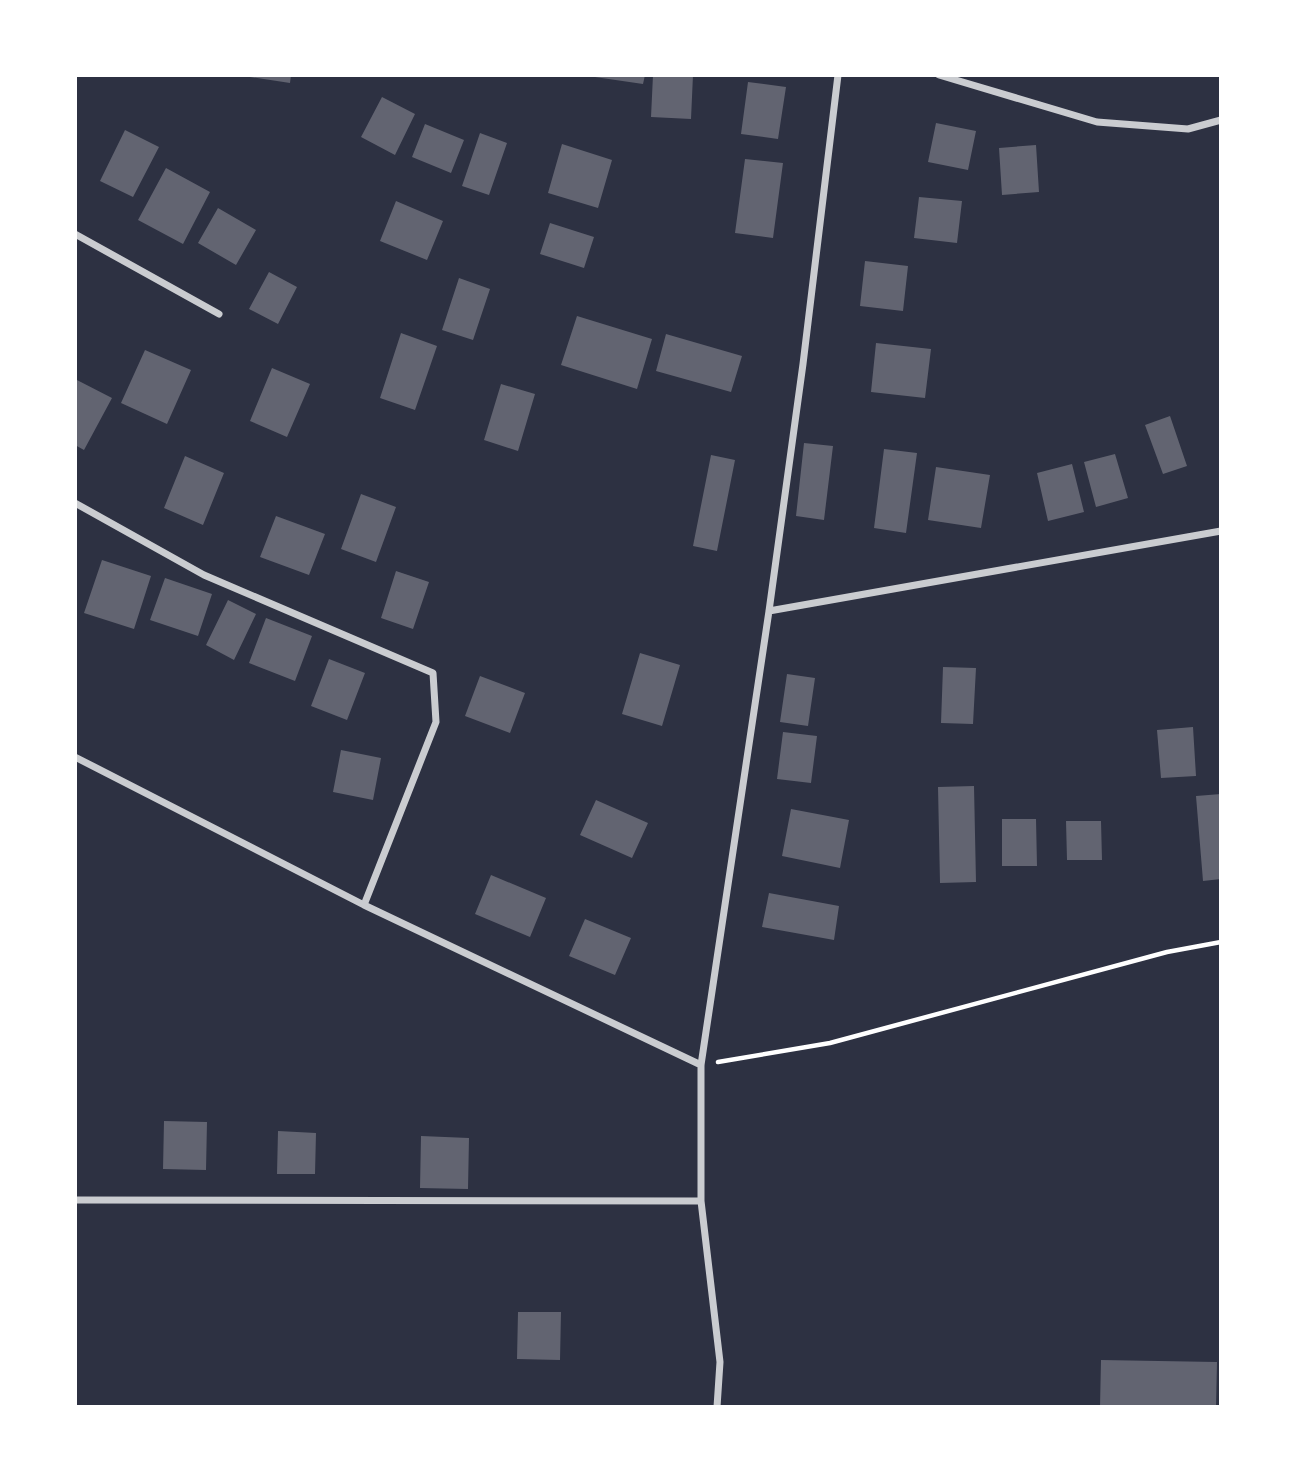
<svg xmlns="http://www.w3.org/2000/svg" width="1296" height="1482" font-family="'DM Sans',sans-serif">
  <rect width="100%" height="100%" fill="#2d3142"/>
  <path fill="#626471" d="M250 75H291L290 83 250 77Z
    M595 75H645L643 84 595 77Z
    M653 75H693L691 119 651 117Z
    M748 82 786 87 778 139 741 134Z
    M382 97 415 114 395 155 361 137Z
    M936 123 976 131 968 170 928 162Z
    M425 124 464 140 451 173 412 157Z
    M125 130 159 147 133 197 100 181Z
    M480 133 507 143 489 195 462 186Z
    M562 144 612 160 598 208 548 193Z
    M1036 145 1039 192 1002 195 999 148Z
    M745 159 783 163 773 238 735 233Z
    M166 168 210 192 183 244 138 220Z
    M919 197 962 201 957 243 914 238Z
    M396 201 443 221 427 260 380 241Z
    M218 208 256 230 236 265 198 243Z
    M550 223 594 237 584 268 540 254Z
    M865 261 908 266 903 311 860 306Z
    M269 272 297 287 278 324 249 309Z
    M459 278 490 289 473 340 442 330Z
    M577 316 652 339 637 389 561 365Z
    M401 333 437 346 415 410 380 398Z
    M666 334 742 356 731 392 656 371Z
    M876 343 931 349 925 398 871 392Z
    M145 350 191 370 167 424 121 403Z
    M272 368 310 384 287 437 250 421Z
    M75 379 112 398 84 450 75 445Z
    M501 384 535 394 518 451 484 440Z
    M1170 416 1187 466 1163 474 1145 425Z
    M804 443 833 446 824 520 796 516Z
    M884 449 917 453 906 533 874 528Z
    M1115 454 1128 498 1096 507 1084 462Z
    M711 455 735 460 717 551 693 546Z
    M185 456 224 473 203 525 164 508Z
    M1072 464 1084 512 1048 521 1037 473Z
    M936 467 990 475 981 528 928 520Z
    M361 494 396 507 376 562 341 549Z
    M276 516 325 534 309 575 260 557Z
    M102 560 151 576 134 629 84 613Z
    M396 571 429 582 413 629 381 618Z
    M165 578 212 594 198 636 150 620Z
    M228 600 256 614 234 660 206 645Z
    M266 618 312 636 295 681 249 663Z
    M640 653 680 665 662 726 622 714Z
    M329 659 365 673 347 720 311 706Z
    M943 667 976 668 973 724 941 723Z
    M787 674 815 678 808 726 780 722Z
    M480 676 525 693 510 733 465 716Z
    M1193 727 1196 776 1161 778 1157 730Z
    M783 732 817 736 811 783 777 779Z
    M341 750 381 758 373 800 333 792Z
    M974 786 976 882 940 883 938 787Z
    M1221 794V879L1203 881 1196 796Z
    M596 800 648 823 632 858 580 835Z
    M791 809 849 820 840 868 782 856Z
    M1002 819H1036L1037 866H1002Z
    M1066 821H1101L1102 860H1067Z
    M491 875 546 898 530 937 475 914Z
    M769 893 839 906 834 940 762 927Z
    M585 919 631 938 615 975 569 956Z
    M164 1121 207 1122 206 1170 163 1169Z
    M278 1131 316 1133 315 1174H277Z
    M421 1136 469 1138 468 1189 420 1188Z
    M518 1312H561L560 1360 517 1359Z
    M1101 1360 1217 1362 1216 1407H1100Z"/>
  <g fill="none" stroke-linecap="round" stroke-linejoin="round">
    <path stroke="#fff" stroke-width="4.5" d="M718 1062 830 1043 1167 952 1221 942"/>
    <path stroke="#caccd0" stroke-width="7" d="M939 75 1097 122 1188 129 1221 120
      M75 234 219 314
      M75 503 204 575 433 673 436 722 364 905
      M769 611 1221 531
      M75 757 364 905 701 1065
      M75 1200 701 1201
      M717 1407 720 1362 701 1201V1065L769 611 803 364 838 75"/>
  </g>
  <rect width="1296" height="1482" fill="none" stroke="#ffffff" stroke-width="154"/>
</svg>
